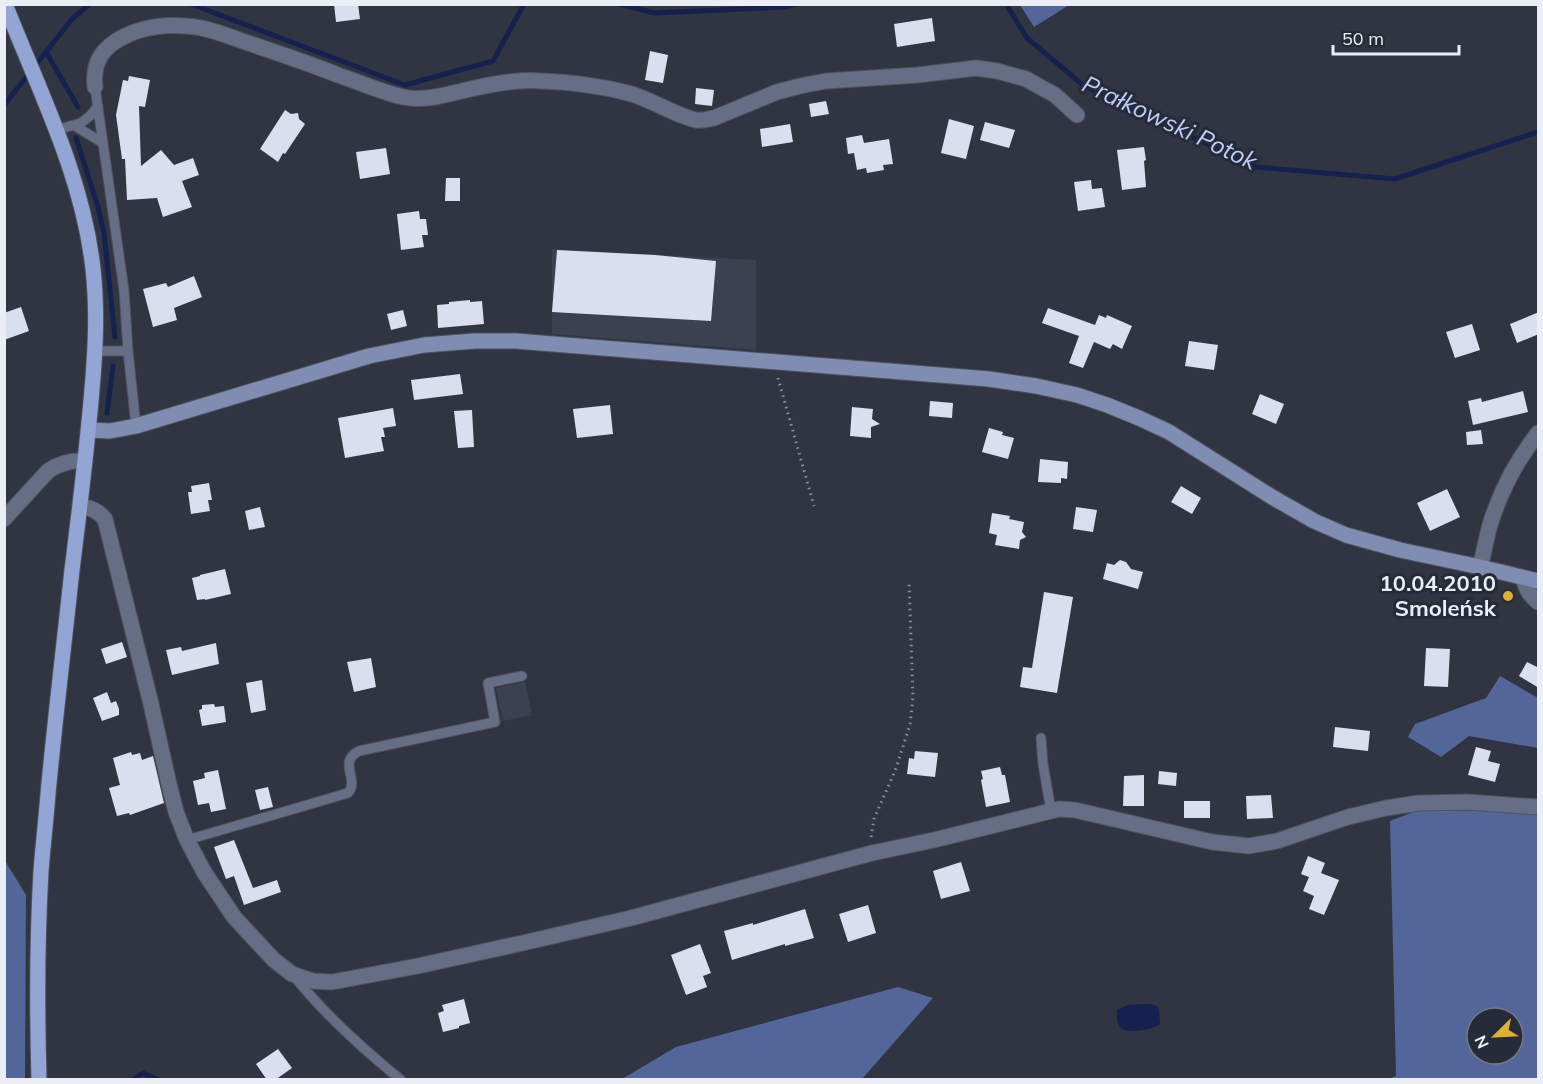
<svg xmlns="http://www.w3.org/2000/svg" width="1543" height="1084" font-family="Mulish,sans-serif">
  <rect width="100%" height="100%" fill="#313541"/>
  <path fill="#3a4151" d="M552 249 756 260V350L552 334Z
    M525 682 532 715 503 721 496 688Z"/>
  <path fill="#536699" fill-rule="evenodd" d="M1020 5H1069L1034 27Z
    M1500 676 1538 698V748L1469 736 1441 757 1408 737 1415 724 1486 698Z
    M1421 809 1538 813V1079L1386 1080 1396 1076 1390 821ZM1477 1018H1513V1054H1477Z
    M4 859 26 895 25 1079H5Z
    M898 987 933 998 862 1079H622L676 1047Z"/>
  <path fill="#15214e" d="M1147 1004 1155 1005 1159 1009 1160 1024C1151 1030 1132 1033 1121 1029L1117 1021V1010L1128 1005Z"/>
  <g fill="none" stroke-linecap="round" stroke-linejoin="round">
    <path stroke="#15214e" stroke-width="5" d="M191 4 405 85 493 61 524 4
      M619 4 654 13 785 7 795 4
      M1006 4 1027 38 1084 86 1256 167 1395 179 1538 132
      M46 52 78 107
      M4 105 72 19 90 4
      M76 138 98 207 104 233 115 337
      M107 413 113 366
      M132 1080 143 1073 158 1080"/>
  </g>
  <path fill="#d9dfee" d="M334 4H358L360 19 336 22Z
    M932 18 935 41 897 47 894 24Z
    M650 51 668 55 663 83 645 80Z
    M129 76 150 80 145 107 139 106 141 166 161 150 174 165 193 158 199 175 182 181 192 207 163 217 157 198 127 200 125 159H122L116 115 123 80 128 81Z
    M696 88 714 90 712 106 695 104Z
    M826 101 829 114 811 117 809 104Z
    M285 110 291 114 298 113 299 119 305 124 285 154 283 153 278 162 260 149Z
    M949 119 974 126 966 159 941 153Z
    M985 122 1015 130 1009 148 980 140Z
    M790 124 793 142 762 147 760 129Z
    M862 135 864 143 889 139 893 164 883 165 884 170 867 173 866 168 857 170 854 153 848 154 846 138Z
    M1144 147 1146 160 1144 161 1146 187 1122 190 1117 150Z
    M386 148 390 174 360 179 356 152Z
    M446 178H460V201H445Z
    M1091 180 1092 189 1102 188 1105 207 1078 211 1074 182Z
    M419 211 420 219H426L428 235H422L424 247 401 250 397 214Z
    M557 250 655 255 716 261 711 321 552 312Z
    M194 276 202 297 174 308 177 320 153 327 143 289 166 283 168 287Z
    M470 300V302L482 301 484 324 438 328 437 305 449 304V302Z
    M21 307 29 331 4 340V313Z
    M1048 308 1095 325 1099 315 1106 318 1107 315 1132 326 1122 349 1113 344 1110 349 1094 342 1083 368 1069 363 1079 336 1042 323Z
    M403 310 407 326 391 330 387 314Z
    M1539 312V334L1517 343 1510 324Z
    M1472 324 1480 350 1455 358 1446 332Z
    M1189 341 1218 345 1214 370 1185 366Z
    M460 374 463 394 414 400 411 380Z
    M1523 391 1528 412 1473 425 1468 401 1481 398 1482 402Z
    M1260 394 1284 404 1276 424 1252 414Z
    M930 401 953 403 952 418 929 416Z
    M610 405 613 434 577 438 573 409Z
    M852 407 873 409 872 419 880 424 871 427V438L850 436Z
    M393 408 396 426 383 428 385 437H381L384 451 345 458 338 418Z
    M472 410 474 447 458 448 454 411Z
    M989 428 1003 432 1002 435 1014 438 1008 459 982 452Z
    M1481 430 1483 444 1467 445 1466 432Z
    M1040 459 1068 462 1067 479 1061 478V483L1038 482Z
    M209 483 212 500H208L210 511 191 514 188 492H192L191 486Z
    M1181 486 1201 498 1192 514 1171 502Z
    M1447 489 1460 517 1430 531 1417 503Z
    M260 507 265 527 249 530 245 511Z
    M1076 507 1097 510 1093 532 1073 529Z
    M992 513 1010 516 1009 519 1024 522 1022 532 1026 537 1020 540 1019 549 995 545 997 535 989 533Z
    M1120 560 1126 562 1131 569 1143 572 1138 589 1103 579 1107 563 1114 565Z
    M225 569 231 594 205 600V599L197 600 192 578 200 576V575Z
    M1044 592 1073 597 1057 693 1020 687 1023 667 1032 668Z
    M122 642 127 657 106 664 101 649Z
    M216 643 219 664 172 675 166 650 181 647 182 651Z
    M1426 648 1450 649 1448 687 1424 686Z
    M371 658 376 687 354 692 347 662Z
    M1527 662 1539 668V688L1519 676Z
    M262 680 266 710 251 713 246 683Z
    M107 692 111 703 116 701 119 709V715L102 721 93 698Z
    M214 704 215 707 224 706 226 722 202 726 199 710 202 709V705Z
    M1335 727 1370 731 1368 751 1333 747Z
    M1476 747 1491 751 1488 761 1500 764 1495 782 1468 775Z
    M915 751 938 753 935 777 907 774 909 758 914 759Z
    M131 752 132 755 140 753 142 760 153 756 164 803 130 815 129 813 117 816 109 788 120 785 113 758Z
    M1000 767 1002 775H1005L1010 802 986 807 981 780 983 779 981 771Z
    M218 770 226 809 211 812 209 803 198 805 193 781 205 778 204 773Z
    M1159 771 1177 773 1176 786 1158 784Z
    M1144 775V806H1123L1124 776Z
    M268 787 273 807 260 810 255 790Z
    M1271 795 1273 818 1247 819 1246 796Z
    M1184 801H1210V818H1184Z
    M234 840 253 888 277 880 281 892 244 905 234 876 226 879 214 847Z
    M1308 856 1325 863 1321 873 1339 880 1324 915 1309 909 1314 896 1303 891 1309 877 1301 874Z
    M961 862 970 891 941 899 933 871Z
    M868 905 876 933 848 942 839 914Z
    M805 909 814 938 785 946V944L732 960 724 931 753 923V925Z
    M700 944 711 973 703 976 707 987 686 995 671 955Z
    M464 999 470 1023 459 1026V1028L443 1032 438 1013 444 1011 442 1005Z
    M278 1049 292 1068 275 1080H267L256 1064Z"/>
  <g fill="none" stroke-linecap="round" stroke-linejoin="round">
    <g stroke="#4f535e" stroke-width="11">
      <path id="lane" d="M95 87 103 143
        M75 126 103 143 124 290 128 351 136 426
        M56 130 81 123 91 115 98 106
        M96 351H128
        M1041 738 1043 764 1051 811
        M187 840 348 793C360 780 337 762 359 751L495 722 488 683 522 676
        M294 976C324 1014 363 1049 401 1080"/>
    </g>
    <g stroke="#4f535e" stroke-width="17">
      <path id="street" d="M95 87C93 67 98 53 116 41 137 28 162 24 186 26 207 27 228 36 248 43 278 53 308 63 338 75 359 82 381 92 403 97 427 102 451 93 475 88 497 83 519 79 542 81 570 82 601 86 628 93 651 99 674 115 696 120 702 121 708 119 714 118L777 92 800 86 826 81 918 75 976 68 997 71 1026 79 1055 95 1077 115
        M80 506C91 508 97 510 105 519L151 704 168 780 176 812 187 840 204 872 234 917 274 960 292 974 313 981 332 982 418 966 527 942 631 918 872 853 934 840 1059 809 1075 810 1212 842 1249 846 1277 841 1348 817 1386 808 1419 803 1467 802 1538 807
        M4 519 48 471C60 463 71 460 85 461
        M1480 567C1484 553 1486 539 1490 525 1500 492 1517 460 1538 433
        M1523 578C1526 588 1529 595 1538 602"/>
    </g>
    <g stroke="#4f535e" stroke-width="17">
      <path id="secondary" d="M89 430 110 431 136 426 369 356 424 345 475 341H516L989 379 1036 386 1077 395 1107 405 1139 418 1169 432 1272 497 1314 521 1346 535 1400 550 1480 567 1538 581"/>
    </g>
    <g stroke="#4f535e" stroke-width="17">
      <path id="primary" d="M5 4C39 91 83 176 93 269 98 314 95 357 91 401 86 457 79 514 72 570 64 645 55 719 48 794 46 820 43 845 41 871 37 940 37 1010 39 1080"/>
    </g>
    <path stroke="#8d909a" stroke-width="3" stroke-dasharray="1.5 4.5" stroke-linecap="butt" d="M778 378 814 506
      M871 837 874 819 895 771 910 725 913 697 909 582"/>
    <use href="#lane" stroke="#656e85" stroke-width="9"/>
    <use href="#street" stroke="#656e85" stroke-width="15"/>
    <use href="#secondary" stroke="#7f8db2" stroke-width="15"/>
    <use href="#primary" stroke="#93a5d4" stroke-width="15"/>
  </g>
  <circle fill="#ddb133" stroke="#272b37" stroke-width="2" cx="1508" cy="596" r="6"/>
  <g text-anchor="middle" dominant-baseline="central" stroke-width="6" stroke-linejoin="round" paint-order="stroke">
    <g font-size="22" font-weight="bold" fill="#ebeef5" stroke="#272b37" text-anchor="end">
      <text x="1496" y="583">10.04.2010<tspan x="1496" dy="25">Smoleńsk</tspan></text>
    </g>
    <g font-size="24" font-style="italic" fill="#bdcffe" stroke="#272b37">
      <text transform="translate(1170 122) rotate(25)">Prałkowski Potok</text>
    </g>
  </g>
  <rect width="1543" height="1084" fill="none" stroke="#ebeef5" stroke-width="12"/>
  <g transform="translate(1495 1036) rotate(246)"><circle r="28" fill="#272b37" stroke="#757983" stroke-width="1.5"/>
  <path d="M0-4.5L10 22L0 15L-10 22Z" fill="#ddb133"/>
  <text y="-9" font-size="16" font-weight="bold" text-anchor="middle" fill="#ebeef5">N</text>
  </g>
  <path d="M1333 45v9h126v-9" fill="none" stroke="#ebeef5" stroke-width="3"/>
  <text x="1342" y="45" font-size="18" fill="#ebeef5" stroke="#272b37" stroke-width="4.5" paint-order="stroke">50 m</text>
</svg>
